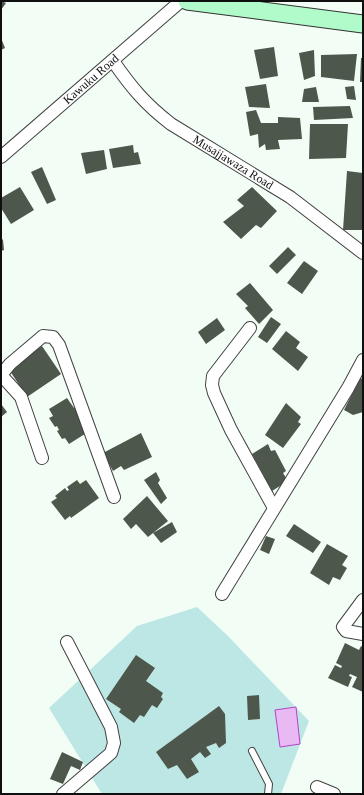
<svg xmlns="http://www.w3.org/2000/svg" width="364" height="795" font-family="'Times New Roman',serif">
  <rect width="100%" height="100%" fill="#f2fef5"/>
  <path fill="#bde7e4" d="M197 607 228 636 309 721 281 794H102L49 708 137 626Z"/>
  <path fill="#e9b9f3" stroke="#b244c6" d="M296 707 300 744 280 747 275 710Z"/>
  <path fill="#4e574c" d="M1 1 6 3 1 10Z
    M1 38 5 48 1 50Z
    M274 47 278 76 260 79 254 50Z
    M314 50 315 76 304 80 299 53Z
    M357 54 354 81 321 77V55Z
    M361 58H363V82H360Z
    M266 84 270 108 249 107 245 87Z
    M354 86 356 100 347 99 345 87Z
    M316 87 319 102H302L304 89Z
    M350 106 353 118 314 120 313 107Z
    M256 110 261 123H278V117L300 118 302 139 278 140 280 149 266 150 265 144 259 148 258 134 250 136 246 112Z
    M310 124H348L346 158 309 159Z
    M133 145 134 153 138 152 141 164 113 168 109 149Z
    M104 150 107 169 86 174 81 153Z
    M42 167 56 200 47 204 31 172Z
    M347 171 363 173V230H343Z
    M20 187 34 210 11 224 1 208V198Z
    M252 187 277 211 261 228 256 225 241 239 223 222 244 206 237 200Z
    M1 238 3 240 4 250 1 251Z
    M288 247 296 255 277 274 269 266Z
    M304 261 318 271 302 294 287 283Z
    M250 283 273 310 259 324 245 308 248 306 236 294Z
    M271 317 281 324 267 343 258 337Z
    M217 318 225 330 206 344 198 332Z
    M286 331 300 342 296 348 308 357 298 371 272 349Z
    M42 346 61 374 27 397 8 368Z
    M360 378 363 379V412L353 415 344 410Z
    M67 398 74 408 76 407 88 432 69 444 65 438 62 439 57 431 59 430 57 426 55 427 49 418 53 416 49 409Z
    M286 403 301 417 298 422 301 424 283 448 265 435Z
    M1 404 7 412 1 417Z
    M141 433 152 457 124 470 121 466 113 471 103 453Z
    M268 444 271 451 275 450 286 471 283 473 288 481 272 491 252 454Z
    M156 472 160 480 158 483 167 498 161 504 144 480Z
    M77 480 80 484 86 480 99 498 71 518 70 516 65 520 51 502 57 498 55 496 65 488 67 491 69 490 67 487Z
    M147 496 168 521 153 533 172 522 177 532 161 543 153 533 148 537 136 524 131 529 123 519Z
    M294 524 321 542 313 553 286 536Z
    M266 536 275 539 269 554 260 550Z
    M327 544 348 556 342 565 347 568 340 580 333 577 329 585 310 573Z
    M345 643 359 650 361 646 363 647V692L352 687 357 677 350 674 349 676 352 677 348 687 328 678 335 665 341 668 342 666 336 663Z
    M136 655 155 668 146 681 163 693 161 697 163 699 157 708 152 705 144 717 140 715 134 723 119 712 121 709 106 699Z
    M259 695 260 719 248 720 247 696Z
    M219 706 225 714 226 743 219 748 216 743 206 747 211 754 205 758 200 752 191 759 199 772 187 779 177 765 168 769 156 752Z
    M62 752 83 762 80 770 71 766 63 784 50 779Z"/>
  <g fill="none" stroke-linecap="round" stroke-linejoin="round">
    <g stroke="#424242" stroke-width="8">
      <path id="lane" d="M252 751 269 784 268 794"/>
    </g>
    <g stroke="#424242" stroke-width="14">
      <g id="street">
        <path id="s1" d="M113 61C131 87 145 104 171 124L290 197 363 253"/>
        <path id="s2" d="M1 157 181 1"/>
        <path d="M250 328 213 376 212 385 214 393 231 430 274 508"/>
        <path d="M1 375 10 364 43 336 53 337 59 345 114 497"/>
        <path d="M1 375 21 397 42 458"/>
        <path d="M222 594 348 388 363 360"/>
        <path d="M363 600 343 627 346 631 363 634"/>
        <path d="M317 787 334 794"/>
        <path d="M63 794 111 753 114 743 111 727 67 642"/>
      </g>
    </g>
    <g stroke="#313131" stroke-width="19">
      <path id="secondary" d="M187 1 363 24"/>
    </g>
    <use href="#lane" stroke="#fff" stroke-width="6"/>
    <use href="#street" stroke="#fff" stroke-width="12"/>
    <use href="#secondary" stroke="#b1faca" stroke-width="17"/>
  </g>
  <g text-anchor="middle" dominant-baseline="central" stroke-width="4" stroke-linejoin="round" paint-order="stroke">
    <g font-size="12" fill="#0f0f0f" stroke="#fff">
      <text stroke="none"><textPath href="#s2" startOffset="119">Kawuku Road</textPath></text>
      <text stroke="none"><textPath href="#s1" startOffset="159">Musajjawaza Road</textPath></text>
    </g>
  </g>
  <rect width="364" height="795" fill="none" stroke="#0f0f0f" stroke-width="4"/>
</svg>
